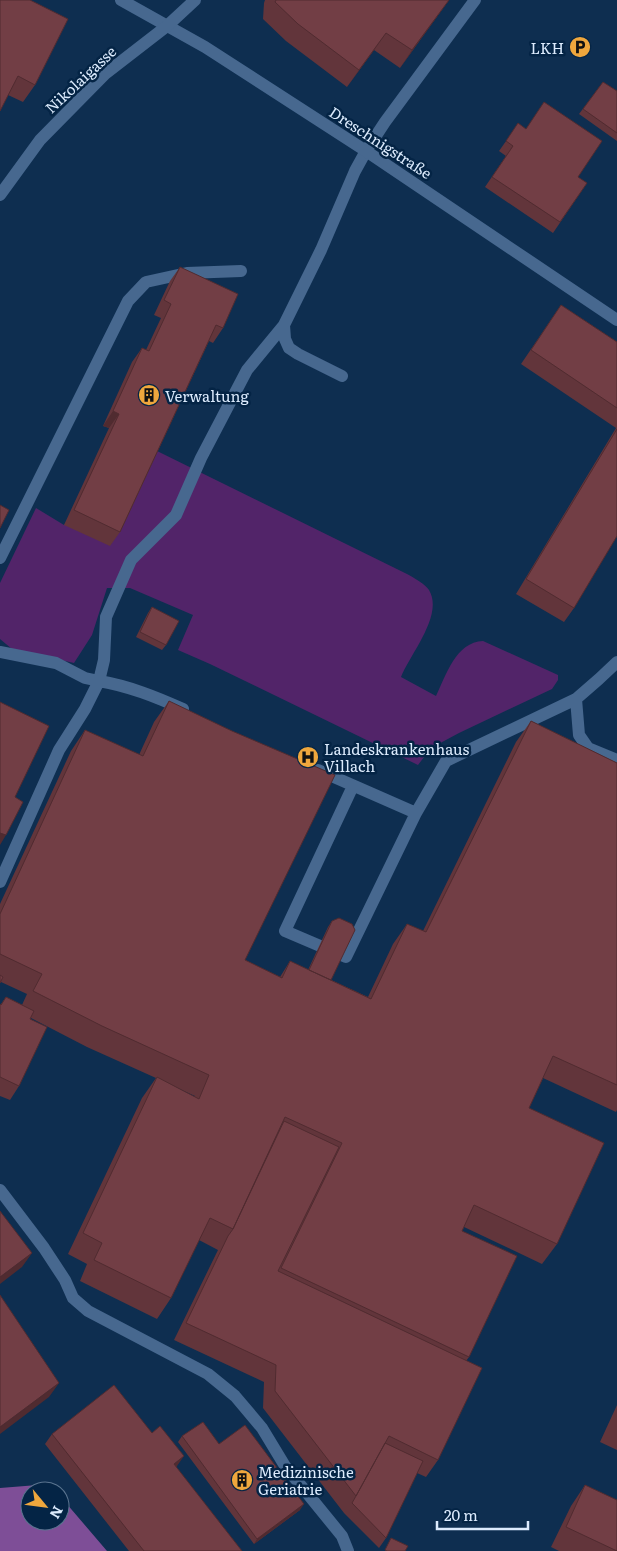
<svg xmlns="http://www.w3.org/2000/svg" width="617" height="1551" font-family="Literata,serif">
  <rect width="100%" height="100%" fill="#0e2e50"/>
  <path fill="#522469" d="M155 450 407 574C414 578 425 584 429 590 444 615 410 654 401 677L436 696C446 675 456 642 483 641L558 675V680L552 689 459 733 431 748 418 765 210 664 178 650 193 615 130 588H107L92 635 74 663 12 649 0 639V583L36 508 64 525Z"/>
  <path fill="#7e4e97" d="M50 1484 55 1491H30V1521H60V1496L107 1551H0V1488Z"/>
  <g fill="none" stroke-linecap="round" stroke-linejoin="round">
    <path stroke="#47688f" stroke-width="12" d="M342 376 298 354 289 348 285 339 284 325 321 250 355 171 366 151
      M0 558 128 301 146 282 187 273 241 271
      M0 652 56 663 85 678 99 681 104 660 106 617 131 560 176 515 201 458 247 370 284 325
      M576 699 579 735 588 748 617 760
      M318 770 416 813
      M353 786 285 931 346 957 416 813 446 761 576 699 599 679 617 662
      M0 882 59 750 85 709 99 681C129 686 156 697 183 709
      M0 1190 44 1248 65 1280 73 1298 88 1311 208 1374 235 1396 262 1428 285 1466 342 1536 348 1551"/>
    <path stroke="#47688f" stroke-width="12" d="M121 0 205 47 366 151 617 320
      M366 151 385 122 475 0"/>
    <path stroke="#47688f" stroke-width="12" d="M0 195 40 140 105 74 167 26 195 0"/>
  </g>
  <path fill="#62353b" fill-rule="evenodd" d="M0 0 35 85 23 102 8 95Z
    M265 0H449L400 68 374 50 347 87 286 41 263 19 264 3Z
    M603 82 617 91V141L579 114Z
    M511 134 587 183 553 233 485 187 506 156 499 151Z
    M180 267 223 328 213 343 209 341 120 532 110 546 64 525 109 428 103 426 132 362 142 348 146 350 161 318 154 315 170 281Z
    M561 305 617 342V536L574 608 564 622 516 594 616 428 521 364Z
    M152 607 166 645 162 650 136 637 148 613Z
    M169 701 245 960 280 977 290 961 308 970 328 927 332 921 331 980 368 997 393 944 407 924 423 931 516 742 531 721 617 763V1110L616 1112 543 1078 529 1108 557 1244 542 1264 464 1227 462 1231 469 1357 466 1361 438 1460 426 1477 417 1473 386 1538 379 1548 344 1513 263 1408 264 1382 174 1340 218 1250 199 1240 171 1298 157 1319 80 1281 87 1264 68 1254 142 1098 156 1078 87 1047 31 1018 19 1086 10 1100 0 1096V1004H1L6 997 22 1005 27 994 1 982 0 983V904L71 751 85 730 139 755 154 722ZM171 1085 195 1096 194 1097Z
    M617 1405V1450L600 1442Z
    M52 1434 177 1466 176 1467 242 1551H129L45 1444Z
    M182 1436 219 1444 300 1510 254 1544 178 1442Z
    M585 1485 617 1551H559L551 1547 571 1506Z"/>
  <path fill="#502b30" d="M449 0 400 68 412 50Z
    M386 33 374 50 347 87 359 70Z
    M113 411 119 414 109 428 103 426Z
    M0 833 6 835 0 845Z
    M32 1253 22 1267 0 1284V1277Z
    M59 1383 49 1397 0 1434V1427Z
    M184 1456 177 1466 167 1474 174 1464Z
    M304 1504 300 1510 254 1544 257 1539Z"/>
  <path fill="#723e45" stroke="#502b30" d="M0 0H30L68 19 35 85 18 76 0 111Z
    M276 0H449L412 50 386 33 359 70 298 24 275 2Z
    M603 82 617 91V133L583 109Z
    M544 102 602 141 578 177 587 183 560 222 492 177 513 146 506 141 518 123 526 129Z
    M180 267 238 294 223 328 216 325 120 532 74 510 119 414 113 411 142 348 149 351 171 304 164 300Z
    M561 305 617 342V408L531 350Z
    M617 429V536L574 608 526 579Z
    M0 505 9 510 0 528Z
    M152 607 179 621 166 645 140 632Z
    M169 701 232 731 335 775 245 960 282 978 290 961 371 999 407 924 426 932 531 721 617 763V1085L553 1056 529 1108 604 1143 557 1244 474 1205 462 1231 517 1256 469 1357 281 1268 342 1143 285 1117 233 1229 210 1218 171 1298 94 1260 102 1243 83 1233 157 1077 199 1099 209 1075 102 1026 33 991 42 974 0 954V914L85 730 143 756Z
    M0 702 49 726 15 797 23 802 6 835 0 833Z
    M339 918 352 924 355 930 331 980 309 970 332 921Z
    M0 975 3 977 0 983Z
    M6 997 34 1011 30 1019 47 1027 19 1086 0 1077V1004L1 1005Z
    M284 1121 339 1147 278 1271 482 1368 438 1460 389 1436 356 1496 275 1391 276 1365 186 1323 228 1236 233 1229Z
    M0 1211 32 1253 0 1277Z
    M0 1295 59 1383 0 1427Z
    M114 1385 152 1433 160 1426 184 1456 174 1464 242 1551H144L52 1434Z
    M203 1422 219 1444 245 1425 304 1504 257 1539 182 1436Z
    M385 1443 423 1461 386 1538 352 1503 356 1496Z
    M585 1485 617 1500V1551L566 1527Z
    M391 1538 408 1546 405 1551H387L385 1550Z"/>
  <defs>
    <g id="parking-disc" transform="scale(1.125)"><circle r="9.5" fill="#efa73d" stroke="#042445"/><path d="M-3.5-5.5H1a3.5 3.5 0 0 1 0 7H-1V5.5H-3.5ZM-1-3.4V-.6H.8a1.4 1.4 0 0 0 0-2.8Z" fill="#111"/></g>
    <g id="building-disc" transform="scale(1.125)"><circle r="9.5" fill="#efa73d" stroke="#042445"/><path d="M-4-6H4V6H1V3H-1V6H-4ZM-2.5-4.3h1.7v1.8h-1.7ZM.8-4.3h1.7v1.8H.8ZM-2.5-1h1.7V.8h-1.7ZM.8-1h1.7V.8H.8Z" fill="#111"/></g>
    <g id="hospital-disc" transform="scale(1.125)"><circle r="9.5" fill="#efa73d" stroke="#042445"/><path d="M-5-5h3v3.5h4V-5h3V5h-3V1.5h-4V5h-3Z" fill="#111"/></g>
  </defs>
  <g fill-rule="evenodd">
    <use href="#parking-disc" x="580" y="47"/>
    <use href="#building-disc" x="149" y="395"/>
    <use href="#hospital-disc" x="308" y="757"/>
    <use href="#building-disc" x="242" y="1480"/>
  </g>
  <g text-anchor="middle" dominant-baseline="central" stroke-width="5" stroke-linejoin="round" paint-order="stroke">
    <g font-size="15" fill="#dcebfd" stroke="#042445" text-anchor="start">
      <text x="564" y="47" text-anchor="end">LKH</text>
      <text x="165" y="395">Verwaltung</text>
      <text x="324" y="748">Landeskrankenhaus<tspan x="324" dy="17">Villach</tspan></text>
      <text x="258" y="1471">Medizinische<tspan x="258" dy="17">Geriatrie</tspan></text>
    </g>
    <g font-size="15" fill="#dcebfd" stroke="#042445">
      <text transform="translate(80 79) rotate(-43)">Nikolaigasse</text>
      <text transform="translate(381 142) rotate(33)">Dreschnigstraße</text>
    </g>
  </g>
  <g transform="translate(45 1506) rotate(119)"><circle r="24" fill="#042445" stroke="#5a748f"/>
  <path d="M0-4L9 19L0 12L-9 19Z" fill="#efa73d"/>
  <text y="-8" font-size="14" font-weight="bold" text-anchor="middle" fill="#dcebfd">N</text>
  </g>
  <path d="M437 1521v8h91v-8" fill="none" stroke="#dcebfd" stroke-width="2.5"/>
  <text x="444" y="1521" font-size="15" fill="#dcebfd" stroke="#042445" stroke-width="4" paint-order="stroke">20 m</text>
</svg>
